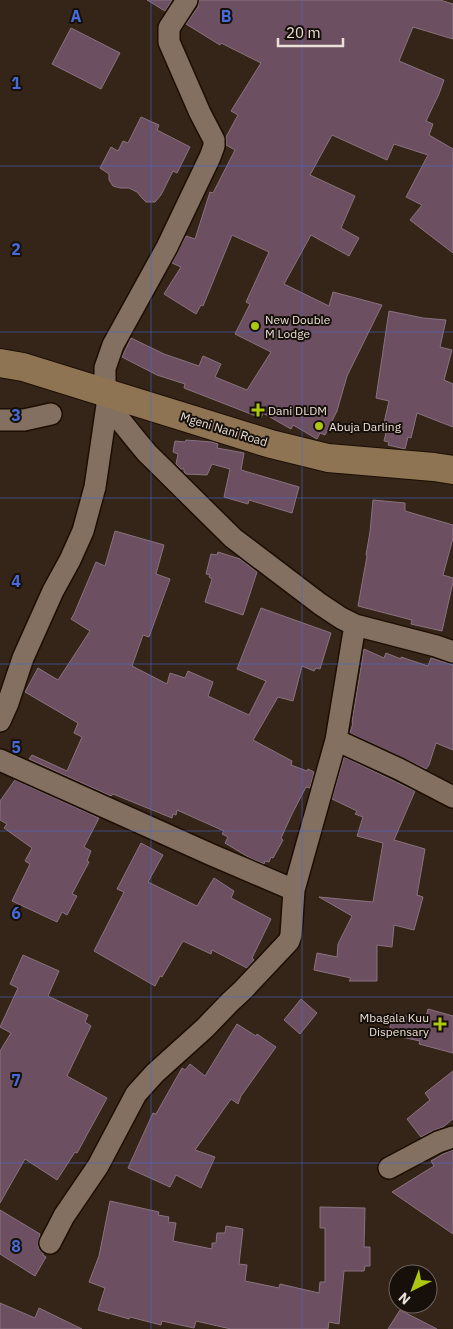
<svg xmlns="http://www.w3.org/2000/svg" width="453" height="1329" font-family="'IBM Plex Sans',sans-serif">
  <rect width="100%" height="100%" fill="#352518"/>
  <path fill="#6c4f60" stroke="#897380" d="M147 0H172L165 11Z
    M199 0H440L453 4V39L413 27 399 61 444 80 439 94 426 121 433 124 429 135 453 149V253L410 220 422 205 406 197 428 155 394 144 387 160 332 135 310 175 355 196 341 228 359 238 349 256 311 235 284 284 329 306 333 292 382 305 347 376 337 411 325 435 320 433 317 439 293 425 291 429 263 413 261 418 184 388 185 384 157 375 122 357 131 338 164 354 199 366 203 356 221 364 215 377 247 390 271 352 235 334 250 304 246 302 269 252 232 235 203 306 201 305 196 314 164 294 181 267 172 263 186 236 195 239 210 192 213 193 235 150 226 145V137L238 115 231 111 261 63 221 43 220 45 186 24 198 7Z
    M71 28 120 53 101 89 52 64Z
    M141 117 159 125 157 130 190 147 177 173 173 171 161 195 155 202H146L142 198 137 192 129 188H120L113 186 109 180V174L100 168 111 147 118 151 123 141 128 143Z
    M389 311 423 318 446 320 440 347 452 350 444 380 453 384V427L417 413 411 438 408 437 405 449 388 445 389 442 384 441 387 428 383 427 389 401 376 398Z
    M186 440 212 442 218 444 217 448 244 453 241 470 299 487 292 513 249 500 248 504 224 497 230 469 212 464 207 475 186 474 184 472V469H181L176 464 178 454 173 452 175 441 185 442Z
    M373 500 405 503V511L453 525V538L443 575 453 578V582L442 631 411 624 412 620 358 606 367 556 366 555 370 532Z
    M115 531 164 545 156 574 170 579 149 637 143 635 132 666 167 684 170 673 185 678 188 671 213 682 208 696 249 715 266 681 237 669 261 608 331 633 320 669 316 668 314 671 302 666 293 701 278 697 253 740 292 761 291 765 307 771 308 769 314 772 310 788 306 787 292 814 281 838 283 840 273 858 271 857 269 862 265 861 264 864 250 858 225 843 228 837 222 834 224 831 177 810 176 815 173 814 172 818 113 794 111 796 29 759 32 755 67 771 82 737 74 733 78 723 25 692 38 668 58 680 90 631 71 619 74 614 96 562 105 566Z
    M218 552 240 559 257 572 243 615 205 602 212 579 209 577 210 575 206 574 211 554 217 555Z
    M364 649 384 658 386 653 401 659V657L428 666 431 658 453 665V750L436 743 429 765 426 769 350 733 353 723 352 722Z
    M344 757 415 791 394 840 425 849 417 895 423 897 414 930 394 925 392 947 377 945V981H349L351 978 314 970 317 953 337 957 338 944 352 916 319 897 373 902 383 843 357 836 363 817 355 814 357 811 332 799Z
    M15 780 99 818 84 847 91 851 87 861 89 862 72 894 77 896 67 915 62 912 57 922 12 901 30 864 25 861 32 848 4 828 7 824 0 820V801Z
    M141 843 163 855 148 882 197 906 214 878 234 891 231 898 271 919 252 958 254 960 247 968 212 950 211 954 183 941 162 977 160 976 155 986 94 951 124 892 117 889Z
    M23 955 59 971 48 996 88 1015 85 1022 91 1026 67 1076 107 1098 77 1153 75 1152 57 1180 25 1159 0 1203V1051L11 1033 0 1027 18 988 10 984Z
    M301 999 317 1013 300 1034 284 1020Z
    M428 1009 453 1016V1053L419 1044 420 1041 388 1034 394 1013 425 1021Z
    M237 1024 256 1036 257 1034 276 1047 241 1096 238 1104 231 1099 195 1150 215 1157 201 1188 176 1175 170 1187 128 1168 153 1113 156 1114 182 1068 185 1070 190 1064 205 1076Z
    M453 1071V1119L443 1127 432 1131 421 1137 407 1119 430 1100 425 1093Z
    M453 1150V1234L392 1192 434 1166 431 1161 443 1154Z
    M110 1201 159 1212 158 1215 169 1217 168 1222 176 1223 173 1241 212 1249V1243H216L217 1233H225L226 1226 243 1229 239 1264 247 1265 245 1281 279 1288 280 1284 319 1293 320 1282H325V1228H320V1207L365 1208 364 1247H370V1266H365L364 1271H344L339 1324 329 1322 328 1329H231L196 1321 194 1328 162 1321 161 1325 130 1317 129 1319 98 1310 105 1288 89 1282 99 1256Z
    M0 1210 40 1234 38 1244 39 1249 43 1253V1255L46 1257 35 1276 0 1254Z
    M0 1303 35 1318 39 1308 82 1329H0Z
    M400 1310 437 1329H388Z"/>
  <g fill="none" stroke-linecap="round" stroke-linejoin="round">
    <g stroke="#1c0e03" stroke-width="24">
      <path id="street" d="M107 405C121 420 133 437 147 453L233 538 320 604 341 618 355 625 436 646 453 652
        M0 420H24L51 414
        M0 721 8 703 23 658 53 591 70 560 83 531 95 487 107 405 105 393V368L113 345 167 247 210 157 214 146V140L200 113 169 42V28L187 0
        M336 740 399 769 453 797
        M0 760 212 855 294 890
        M389 1168 438 1142 453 1137
        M50 1243 64 1216 98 1166 136 1094 155 1073 205 1028 230 1002 243 990 289 941 291 935 294 890 336 740 355 625"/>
    </g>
    <g stroke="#1c0e03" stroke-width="30">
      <path id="secondary" d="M0 363 23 367 271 444 328 458 434 467 453 470"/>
    </g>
    <use href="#street" stroke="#837061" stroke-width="21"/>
    <use href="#secondary" stroke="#8f7454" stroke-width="28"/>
  </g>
  <path fill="none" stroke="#466bd8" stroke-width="1" stroke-opacity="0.55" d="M151 0V1329M302 0V1329M0 166H453M0 332H453M0 498H453M0 664H453M0 831H453M0 997H453M0 1163H453"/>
  <g fill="#adc610" stroke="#17100a" stroke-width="2">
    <circle cx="255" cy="326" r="5"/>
    <path d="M255.5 402.5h5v5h5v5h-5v5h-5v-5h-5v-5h5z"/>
    <circle cx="319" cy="426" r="5"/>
    <path d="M437.5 1016.5h5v5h5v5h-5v5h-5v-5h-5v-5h5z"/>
  </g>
  <g text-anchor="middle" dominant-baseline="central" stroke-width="4" stroke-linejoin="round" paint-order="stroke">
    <g font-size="12" fill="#ebe0d7" stroke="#17100a" text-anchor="start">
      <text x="265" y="319">New Double<tspan x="265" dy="14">M Lodge</tspan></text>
      <text x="268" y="410">Dani DLDM</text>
      <text x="329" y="426">Abuja Darling</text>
      <text x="429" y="1017" text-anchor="end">Mbagala Kuu<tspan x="429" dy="14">Dispensary</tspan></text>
    </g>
    <g font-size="12" fill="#ebe0d7" stroke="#17100a">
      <text transform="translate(224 429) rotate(17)">Mgeni Nani Road</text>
    </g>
  </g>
  <g font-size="16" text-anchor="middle" font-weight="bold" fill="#466bd8" stroke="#17100a" stroke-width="4" stroke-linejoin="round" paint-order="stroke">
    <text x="76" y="22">A</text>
    <text x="226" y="22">B</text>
    <text x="16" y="89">1</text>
    <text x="16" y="255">2</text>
    <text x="16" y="421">3</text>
    <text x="16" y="587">4</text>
    <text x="16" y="753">5</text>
    <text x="16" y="919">6</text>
    <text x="16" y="1086">7</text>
    <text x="16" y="1252">8</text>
  </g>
  <g transform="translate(413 1289) rotate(222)"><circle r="24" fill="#17100a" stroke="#6c635c"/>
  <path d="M0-4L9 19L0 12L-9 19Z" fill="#adc610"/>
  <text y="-8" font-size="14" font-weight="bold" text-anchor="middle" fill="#ebe0d7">N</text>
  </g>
  <path d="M278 38v8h65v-8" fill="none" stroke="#ebe0d7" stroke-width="2.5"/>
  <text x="286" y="38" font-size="15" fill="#ebe0d7" stroke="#17100a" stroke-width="4" paint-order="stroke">20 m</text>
</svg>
